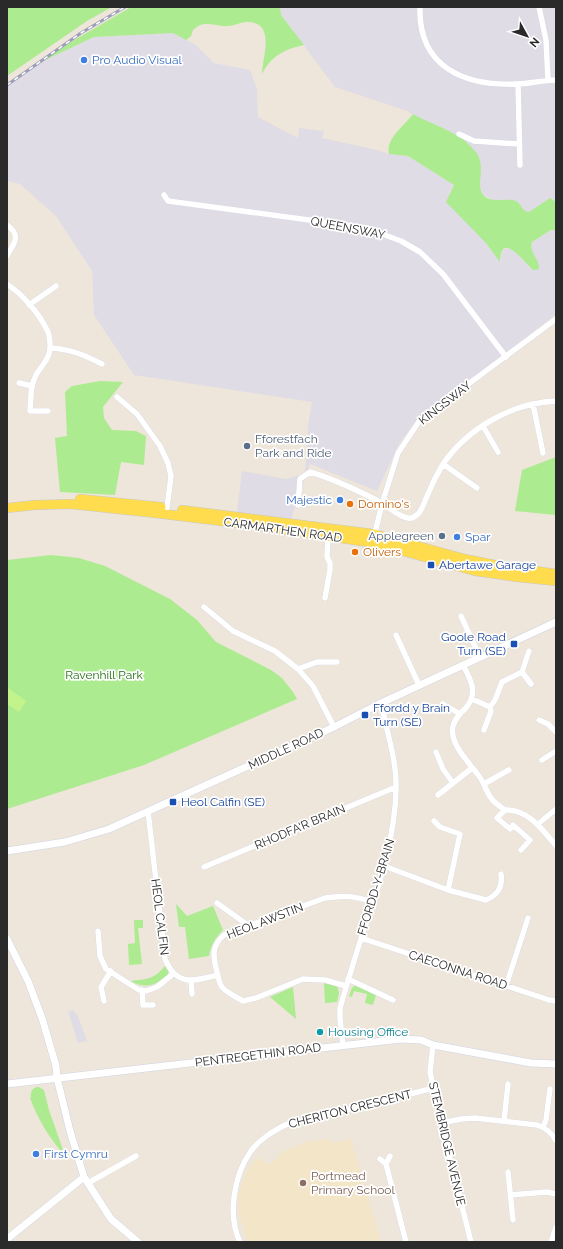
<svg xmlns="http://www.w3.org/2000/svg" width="563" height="1249" font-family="Raleway,sans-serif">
  <rect width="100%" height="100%" fill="#eee6da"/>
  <path fill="#dfdce5" d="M280 7H556V202L550 198 529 212 527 213 525 211 519 203 515 201 493 200 484 195 481 190 480 186 446 129 425 121 407 111 335 87 281 15Z
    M173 33 196 45 214 63 250 70 257 89 258 117 298 138 299 128 324 131 322 138 377 150 389 154 408 156 454 185 449 194 500 261 502 251 505 249 509 248 518 254 531 269 539 266 532 252V242L552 230H556V314L495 361 420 416 400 442 377 491 310 464 291 519 237 513 242 471 286 479 305 474 308 426 312 402 134 375 94 315 92 271 56 216 20 184 7 181V86L41 62 94 37Z
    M73 1010 78 1016 87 1041 78 1043 68 1012Z"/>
  <path fill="#f2e5c8" d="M328 1139 334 1143 351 1139 381 1242H248L239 1215 238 1195 247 1171 257 1158 271 1164 282 1152 306 1142Z"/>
  <path fill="#aceb90" d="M7 7H112L87 21 7 76Z
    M131 7H280L281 15 304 45C285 49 271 56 262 74 262 58 276 24 249 22 244 21 235 26 228 26 220 27 208 22 200 25 198 26 195 28 193 30L191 36 186 40 173 33 94 37 41 62 71 42Z
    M413 114C434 126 459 131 475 151 487 165 476 182 482 193 489 205 505 197 516 201 522 204 522 212 529 212L550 198 556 202V230H551L532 242C529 253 539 258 539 268L537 270C534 270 533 270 531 268 523 261 501 230 500 262L486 243 446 202 454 185 408 156 389 154C385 139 405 125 413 114Z
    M100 381 123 382 103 407 104 418 112 430 136 431 146 436 144 465 121 462 115 495 60 492 55 438 67 436 65 392 72 386Z
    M556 457V515L515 511 522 470Z
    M51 555 79 558 105 566 170 599 197 620 216 642 271 670 282 678 293 692 297 699 144 765 7 809V560Z
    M176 904 187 916 213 906 223 930C215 938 211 945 209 956L189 959 185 927H179Z
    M134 920H143V928H138L142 964 129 965 128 944 135 943Z
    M165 966 168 971V975C154 986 147 989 130 981 147 979 153 980 165 966Z
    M324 983 337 986 339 993 337 1002 325 1003Z
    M357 984 376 995 373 1005 365 1003 367 994 354 991 352 997 349 996 352 988Z
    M293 987 296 1019 270 997Z
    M36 1087H39L44 1090 49 1110 63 1150 61 1151C48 1136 37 1117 30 1098L31 1097C30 1092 32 1089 36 1087Z"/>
  <path fill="#c3f38b" d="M7 687 26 701 19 712 7 704Z"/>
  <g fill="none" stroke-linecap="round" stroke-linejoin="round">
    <g stroke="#cfd3e5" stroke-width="6">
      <path id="minor" d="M420 7C418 67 464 86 516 84 529 84 543 80 556 80
        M539 7 546 40 548 80
        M518 84 520 165
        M459 134 474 141 519 144
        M164 195 168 201 346 225 377 232 401 241 420 252 443 274 506 357
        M7 225C22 236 14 243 7 256
        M7 284C22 294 39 313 47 330 50 335 51 348 49 354 47 361 40 368 36 375 30 386 31 399 30 411H48
        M29 305 56 286
        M50 348C71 349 84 355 102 364
        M19 383 32 386
        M117 397 137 414 160 446 168 463 171 476 167 508
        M533 404 543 453
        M483 426 498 452
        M443 464 477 488
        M298 505 300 479 310 472C334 479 359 491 382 503 390 508 399 517 408 518 412 519 416 516 419 513 423 508 425 500 428 494 432 484 437 474 443 464 468 428 512 403 556 401
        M374 537 382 504 398 453 420 420 556 319
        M325 598 330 570V563L327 557 328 536
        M204 607 233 631 275 651 298 669 313 686 334 727
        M461 616 480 657
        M396 635 419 685
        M463 665C471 680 479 694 465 709 460 713 455 720 453 726 449 745 470 763 479 776 484 783 486 791 491 798 494 803 500 806 505 810 528 809 542 829 556 846
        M298 669 317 662H337
        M522 672 531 684
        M472 699 490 707
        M443 704 460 714
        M490 707 495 700 502 682 522 672 529 651
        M539 720 548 724 556 732
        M484 730 491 711 490 707
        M436 752 443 769 453 783
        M542 760 556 751
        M484 784 509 770
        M438 795 472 768
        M505 810 497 818 510 829 513 825 530 840 521 850
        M148 811 165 959C177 987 193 981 218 975
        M434 821 440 827 460 834 448 890
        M538 824 556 809
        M384 866 448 890 486 900C497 895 503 888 501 874
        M204 867 396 787
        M217 903 249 926
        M98 931 100 956 106 969 139 990 146 991 157 987 173 974
        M361 938 549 1000 556 1001
        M348 979 393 1000
        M191 981 192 994
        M346 986 325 980 303 979 256 998 243 1001C236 997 227 993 222 987 219 983 218 976 217 972 213 957 211 946 224 935L325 898C344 895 355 896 373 902
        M506 986 528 918
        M142 990 143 1005H153
        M104 1001 101 987 111 971
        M433 1045 430 1072 441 1123 471 1242
        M343 1046 340 1018V1008C347 984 354 960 362 936 378 888 395 840 396 789 397 763 388 736 383 711L379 704
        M504 1121 508 1084
        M441 1123 461 1119 475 1118 537 1125C546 1128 552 1132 556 1141
        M543 1127 546 1120 550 1089
        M380 1159 386 1164 406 1242
        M386 1164 390 1156
        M508 1172 513 1220
        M88 1183 136 1156
        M510 1195 547 1192 556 1194
        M240 1242C227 1215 234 1175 251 1151 260 1139 272 1132 285 1125L434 1088
        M551 1242 556 1227"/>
    </g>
    <g stroke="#cfd3e5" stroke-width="8">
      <path id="tertiary" d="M7 851 65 842 109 829 334 727 379 704 556 622
        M7 939 28 981 42 1018 56 1066 57 1078 70 1131 84 1177 111 1219 138 1242
        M7 1084 401 1039 421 1040 433 1045 531 1063 556 1064
        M7 1239 84 1177"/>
    </g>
    <g stroke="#c8c8c8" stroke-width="10">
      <path id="primary" d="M80 499 161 507
        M7 508 35 505 71 504 155 513 246 524 374 543 475 571 517 577 556 581
        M182 510 374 534 465 559 495 565 556 574"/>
    </g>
    <use href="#minor" stroke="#fff" stroke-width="5.5"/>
    <use href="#tertiary" stroke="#fff" stroke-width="7"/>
    <use href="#primary" stroke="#ffdc4e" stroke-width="9"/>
    <g stroke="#9c9fb7" stroke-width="3">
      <path id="rail" d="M7 85 81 33 125 7"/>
    </g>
    <use href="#rail" stroke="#fff" stroke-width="1.5" stroke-dasharray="4.5" stroke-linecap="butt"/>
  </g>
  <g fill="#3f7fe0" stroke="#fff" stroke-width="1.5">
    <circle cx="84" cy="60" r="4"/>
    <circle cx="340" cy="500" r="4"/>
    <circle cx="457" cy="537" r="4"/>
    <circle cx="36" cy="1154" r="4"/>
  </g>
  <g fill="#5c6f8a" stroke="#fff" stroke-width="1.5">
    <circle cx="247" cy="446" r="4"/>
    <circle cx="442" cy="536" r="4"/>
  </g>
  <g fill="#e8710a" stroke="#fff" stroke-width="1.5">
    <circle cx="350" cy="504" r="4"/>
    <circle cx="355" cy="552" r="4"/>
  </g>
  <g fill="#1a4fb4" stroke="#fff" stroke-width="1.5">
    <rect x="427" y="561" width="8" height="8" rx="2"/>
    <rect x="510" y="640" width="8" height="8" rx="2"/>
    <rect x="361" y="711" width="8" height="8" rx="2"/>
    <rect x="169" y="798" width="8" height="8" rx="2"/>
  </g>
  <circle fill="#0f9aa8" stroke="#fff" stroke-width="1.5" cx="320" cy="1032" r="4"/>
  <circle fill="#8d6e63" stroke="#fff" stroke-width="1.5" cx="303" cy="1183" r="4"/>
  <g text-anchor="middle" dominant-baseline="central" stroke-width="3.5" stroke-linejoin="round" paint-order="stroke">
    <g font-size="12" fill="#366cbe" stroke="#fff" text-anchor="start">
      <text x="92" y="60">Pro Audio Visual</text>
      <text x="332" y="500" text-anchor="end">Majestic</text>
      <text x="465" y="537">Spar</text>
      <text x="44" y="1154">First Cymru</text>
    </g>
    <g font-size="12" fill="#2a2a2a" stroke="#fff">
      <text transform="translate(348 228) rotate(11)">QUEENSWAY</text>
      <text transform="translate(445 403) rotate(-38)">KINGSWAY</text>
      <text transform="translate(283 530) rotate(8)">CARMARTHEN ROAD</text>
      <text transform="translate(286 749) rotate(-25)">MIDDLE ROAD</text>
      <text transform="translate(300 827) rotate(-23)">RHODFA'R BRAIN</text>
      <text transform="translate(376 887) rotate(-73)">FFORDD-Y-BRAIN</text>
      <text transform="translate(160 917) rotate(83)">HEOL CALFIN</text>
      <text transform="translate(265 921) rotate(-21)">HEOL AWSTIN</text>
      <text transform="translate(458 970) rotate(18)">CAECONNA ROAD</text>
      <text transform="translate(258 1055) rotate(-7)">PENTREGETHIN ROAD</text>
      <text transform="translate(350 1109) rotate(-14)">CHERITON CRESCENT</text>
      <text transform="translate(447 1144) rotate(77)">STEMBRIDGE AVENUE</text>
    </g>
    <g font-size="12" fill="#4e5e75" stroke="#fff" text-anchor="start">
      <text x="255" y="439">Fforestfach<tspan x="255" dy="14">Park and Ride</tspan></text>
      <text x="434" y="536" text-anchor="end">Applegreen</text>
    </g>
    <g font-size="12" fill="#c56008" stroke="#fff" text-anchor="start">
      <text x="358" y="504">Domino's</text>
      <text x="363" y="552">Olivers</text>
    </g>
    <g font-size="12" fill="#164399" stroke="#fff" text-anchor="start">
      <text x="439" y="565">Abertawe Garage</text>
      <text x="506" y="637" text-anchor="end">Goole Road<tspan x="506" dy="14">Turn (SE)</tspan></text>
      <text x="373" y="708">Ffordd y Brain<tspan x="373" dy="14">Turn (SE)</tspan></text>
      <text x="181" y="802">Heol Calfin (SE)</text>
    </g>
    <g font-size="12" fill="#227012" stroke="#fff">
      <text x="104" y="675">Ravenhill Park</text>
    </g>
    <g font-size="12" fill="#0d838f" stroke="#fff" text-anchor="start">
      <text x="328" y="1032">Housing Office</text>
    </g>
    <g font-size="12" fill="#785e54" stroke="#fff" text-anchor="start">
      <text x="311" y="1176">Portmead<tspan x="311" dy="14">Primary School</tspan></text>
    </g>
  </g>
  <rect width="563" height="1249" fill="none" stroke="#2a2a2a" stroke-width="16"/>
  <g transform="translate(527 36) rotate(130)" stroke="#ffffff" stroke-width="3" paint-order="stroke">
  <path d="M0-3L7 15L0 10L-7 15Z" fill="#2a2a2a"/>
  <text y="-6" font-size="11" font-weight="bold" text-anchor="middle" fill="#2a2a2a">N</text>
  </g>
</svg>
